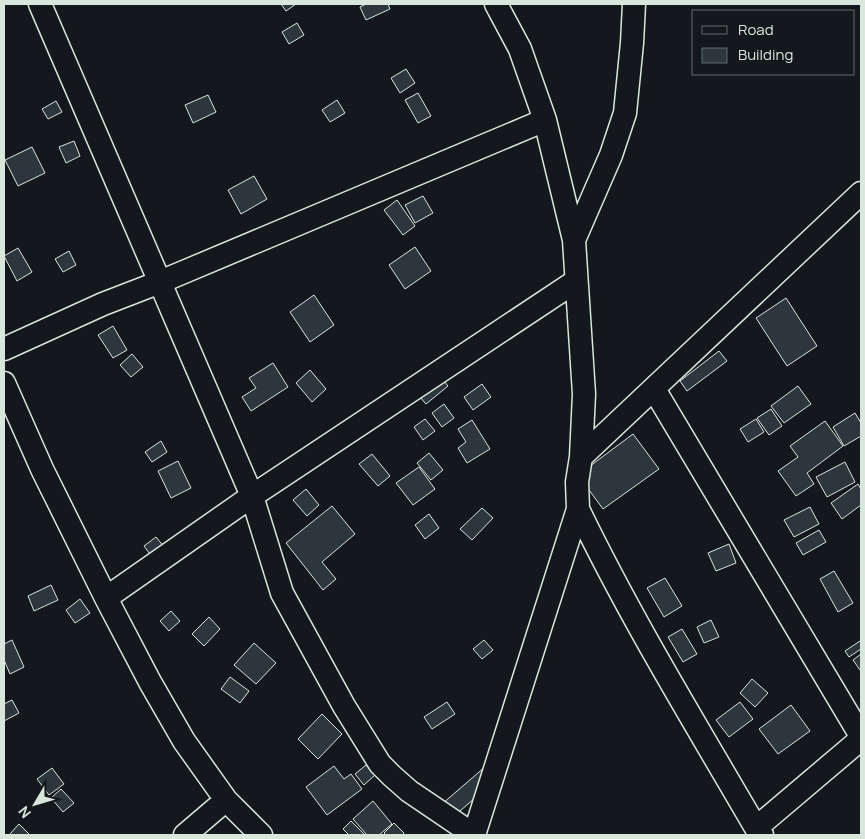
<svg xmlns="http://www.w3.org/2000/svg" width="865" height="839" font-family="Manrope,sans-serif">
  <rect width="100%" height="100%" fill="#14181c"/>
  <path fill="#2c363c" stroke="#d8e6dc" d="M281 4H296L286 11Z
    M366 4H388L390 9 366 20 360 7Z
    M297 23 304 35 289 44 282 32Z
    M406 69 415 83 400 93 391 78Z
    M418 93 431 116 418 123 405 100Z
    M208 95 216 112 193 123 185 105Z
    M337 100 345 113 330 122 322 110Z
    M56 101 62 112 48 119 42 109Z
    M74 141 80 156 66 163 59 147Z
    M32 147 45 173 18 186 5 160Z
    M254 176 267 199 241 214 228 190Z
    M423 196 433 213 415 223 405 205Z
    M397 200 415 226 403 235 384 210Z
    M415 247 431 271 405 289 389 265Z
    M18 248 32 272 17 281 4 256Z
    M69 251 76 265 63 272 55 259Z
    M314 295 334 325 310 342 290 312Z
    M786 298 817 346 787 366 756 318Z
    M113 326 127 350 113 358 98 335Z
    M719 351 727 361 687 391 680 381Z
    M132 354 143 367 131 377 120 365Z
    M273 363 288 387 251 411 242 397 256 388 249 378Z
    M310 370 326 389 312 402 296 383Z
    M435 370 448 386 426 404 413 389Z
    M482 384 491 397 473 410 464 397Z
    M798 386 811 404 784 423 771 406Z
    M444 404 454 418 442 427 432 413Z
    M771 409 782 426 769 435 757 418Z
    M855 413 861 423V436L844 446 833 427Z
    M425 419 435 431 423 440 414 427Z
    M756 419 764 432 748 442 740 429Z
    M472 420 490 449 467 463 458 448 466 442 458 429Z
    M825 421 843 446 807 473 814 484 796 496 778 471 798 457 790 446Z
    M633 434 659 469 603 509 578 475Z
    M161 441 167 452 152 462 145 452Z
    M429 453 443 470 431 480 417 463Z
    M372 454 390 476 378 486 359 464Z
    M178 461 191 488 171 498 158 471Z
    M845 462 855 482 827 497 816 477Z
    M419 467 435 489 413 505 396 483Z
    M858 484 861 489V505L842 519 831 503Z
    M306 489 319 505 307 516 293 500Z
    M332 506 355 534 322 562 336 579 323 590 286 543Z
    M810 507 819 524 794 537 784 520Z
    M482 508 493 518 472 540 460 529Z
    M429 514 439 528 425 539 415 525Z
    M819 530 826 542 803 555 796 543Z
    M156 537 165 548 152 557 144 546Z
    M729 544 736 563 716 571 708 553Z
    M834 571 853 603 838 612 820 579Z
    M665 578 682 606 664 617 647 588Z
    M51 585 58 600 34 611 28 596Z
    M80 599 90 613 75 623 66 610Z
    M171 611 180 621 169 631 160 621Z
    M209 617 220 629 204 646 192 634Z
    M711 620 719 637 704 643 697 627Z
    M682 629 697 654 683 662 668 637Z
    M12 640 24 667 10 674 4 660V644Z
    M484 640 493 650 482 659 473 649Z
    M860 641 861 644V649L849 657 845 651Z
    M254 643 276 663 256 684 234 665Z
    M861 654V669L860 670 853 660Z
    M230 677 249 691 240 703 221 689Z
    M752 679 768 693 755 707 740 693Z
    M12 700 19 713 4 721V704Z
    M447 702 455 714 432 729 424 717Z
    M740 702 753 719 729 737 716 720Z
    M791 705 810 731 778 754 759 729Z
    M322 714 342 734 318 759 298 739Z
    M366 765 375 775 364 785 355 774Z
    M334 766 344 779 351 774 362 789 327 815 306 787Z
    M486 766 497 779 453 817 442 804Z
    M52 768 64 784 49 795 37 779Z
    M61 789 74 803 63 812 51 798Z
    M373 801 392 824 379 835H367L353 819Z
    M351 821 365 835H349L343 829Z
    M394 823 404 833 402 835H386L384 833Z
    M19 824 30 835H9Z"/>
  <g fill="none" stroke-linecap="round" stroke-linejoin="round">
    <g stroke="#d8e6dc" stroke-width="25">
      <path id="street" d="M40 4 252 496 282 593 344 706 380 764 392 776 409 791 474 835
        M574 240 611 155 625 113 632 43 634 4
        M4 349 103 304 160 282 545 120
        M4 383 42 469 106 598 150 682 184 741 226 800 261 835
        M654 389 861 736
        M581 457 861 193
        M578 509C631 619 695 723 756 828L762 835
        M106 598 252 496 576 281
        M756 828 861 739
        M185 835 226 800
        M474 835 578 509 577 482 581 457 584 394 574 240 545 120 520 49 496 4"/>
    </g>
    <use href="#street" stroke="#14181c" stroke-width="22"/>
  </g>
  <rect width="865" height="839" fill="none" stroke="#d8e6dc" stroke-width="10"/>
  <rect x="692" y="10" width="162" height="65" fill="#14181c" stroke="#626a69"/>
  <rect x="702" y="26" width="25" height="8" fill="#14181c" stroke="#626a69"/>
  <text x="738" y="35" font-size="15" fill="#d8e6dc">Road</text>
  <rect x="702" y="48" width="25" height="15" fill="#2c363c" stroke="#626a69"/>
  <text x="738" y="60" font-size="15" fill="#d8e6dc">Building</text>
  <g transform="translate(35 804) rotate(232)" stroke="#14181c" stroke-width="4" paint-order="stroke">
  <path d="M0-4L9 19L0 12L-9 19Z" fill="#d8e6dc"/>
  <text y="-8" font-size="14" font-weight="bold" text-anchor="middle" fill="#d8e6dc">N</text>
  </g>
</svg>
